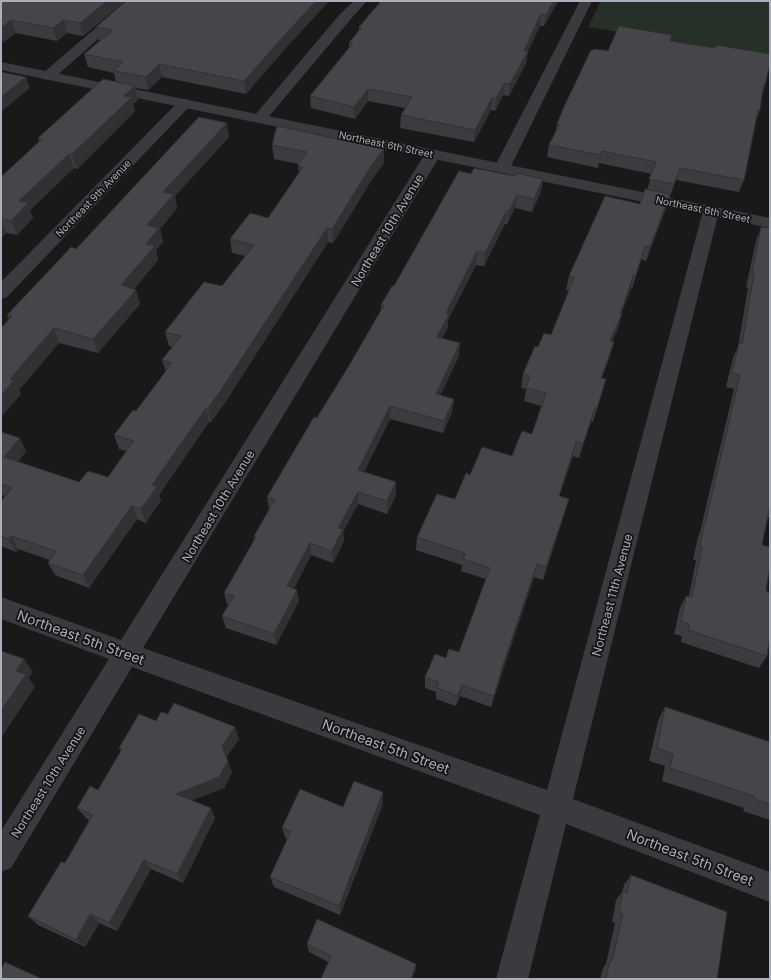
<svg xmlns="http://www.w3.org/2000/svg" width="771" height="980" font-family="Inter,sans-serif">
  <rect width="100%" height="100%" fill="#19191a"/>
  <path fill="#272f29" d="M601 1H770V58L588 27Z"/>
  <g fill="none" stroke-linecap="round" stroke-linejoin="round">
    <path fill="#3a3a3f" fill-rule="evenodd" d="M127 1H141L53 79 48 80 43 79 41 76 43 73Z
      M354 1H367L350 20 265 121 260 122 255 121 253 118 255 115 340 14Z
      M580 1H592L510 168 508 171 502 173 496 171 494 168Z
      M185 99 190 100 192 103 190 106 7 297 1 299V282L180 100Z
      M433 149 439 151 441 154 143 648 547 790 703 211 705 207 711 206 717 207 719 211 573 799 770 872V902L566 824 528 979H496L540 815 132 667 11 868 1 872V831L109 659 1 619V597L121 640 425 154 427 151Z"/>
    <path fill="#3a3a3f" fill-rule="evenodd" d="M1 62 770 218V228L1 70Z"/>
  </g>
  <path fill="#3c3c40" d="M1 1H125L83 36 67 33 57 41 16 33 2 43H1Z
    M558 1 544 26H540L528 51 526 63 509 96 503 95 495 111 491 110 474 142 400 128 401 115 405 108 368 101 355 119 311 108 310 96 349 48V43L359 30V27Z
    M328 2 284 50 246 94 162 77 148 90 136 88 138 100 133 104 135 111 77 169 74 168 30 210 33 218 17 235 6 233 1 238V177L39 142 38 138 116 82 114 73 88 67 84 54 101 40H99L96 27Z
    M672 35 671 41 765 85 762 97 760 110 756 120 744 180 739 192 676 180 670 196 666 208 646 261 641 259 632 289 631 288 621 314 618 328 612 342 610 356 602 378V393L593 422 591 421 579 458 573 456 559 496 565 512 543 580 534 577 500 679 491 707 460 696 456 706 436 699V692L425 688V677L446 658 459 652 486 579 461 571 462 565 416 550 417 537 455 499 470 475 512 456 532 434 541 406 524 401 526 389 521 388 523 374 538 347 551 335 569 291 566 290 569 276 640 204 647 190 652 174 599 163 598 168 547 157 549 145 555 133 557 124 608 51Z
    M229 137 175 196 177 208 160 229 163 242 156 250 158 260 134 289 136 290 140 304 98 353 59 343 19 390 21 394 1 417 9 319 7 315 76 249Z
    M272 145 384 163 371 181 333 243 328 242 224 404 211 422H209L159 495 161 500 146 523 137 519 89 588 55 575 48 563 50 560 18 549 16 552 1 546V501L5 496 1 495V432L26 451 18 462 79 482 108 477 126 451 119 449 114 435 136 411 166 372 162 360 173 347 169 346 165 332 222 286 245 256 232 253 230 239 268 218 299 173 298 165 299 164 274 159Z
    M459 171 541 192 532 212 515 208 507 224H505L484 266 476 265 448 320V327L442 338 459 356 440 395 452 412 443 433 390 419 364 472 396 495 387 514 358 504 343 532 344 541 333 563 311 555 294 589 297 590 299 601 276 645 226 628 222 616 229 605 227 604 224 593 254 540V536L269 509 267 497 350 364 381 311V305L394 286Z
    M761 227 770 228V517H768L762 545 766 591 767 656 759 668 681 642 682 636 674 634 680 608 686 596H689L696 560H693L698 537 700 532 734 389 726 387 733 358 738 347 748 288 746 287 756 241Z
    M665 707 770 742V820L743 811 744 808 662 781 665 766 649 761 658 721Z
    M168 714 239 739 226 757 232 773 224 788 192 800 215 818 183 883 151 869 117 931 99 923 85 947 38 925 28 916 65 863 89 820 86 818 77 808 98 790 121 751 119 748 156 721Z
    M383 792V804L340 915 274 887 270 877 287 839H286L282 828 343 807Z
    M631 875 717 979H600L603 968 606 964 615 923 612 922 616 900 622 892 624 885Z
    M307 944 416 964 415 971 328 962 309 952Z"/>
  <path fill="#313134" d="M107 1H125L83 36 80 23Z
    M316 1H328V2L284 50 246 94 244 81 283 37Z
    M554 1H558L544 26 546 15Z
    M541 14 540 26 528 51 526 63 509 96 510 84 524 51Z
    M11 20 16 33 2 43 1 40V28Z
    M64 20 67 33 57 41 53 28Z
    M159 64 162 77 148 90 146 77Z
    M26 77 30 88 1 112V97Z
    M505 83 503 95 495 111 496 98Z
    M135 86 138 100 133 104 135 111 77 169 72 154 124 96Z
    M368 89V101L355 119 354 107Z
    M492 98 491 110 474 142 475 130Z
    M227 123 229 137 175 196 177 208 160 229 163 242 156 250 158 260 125 300 121 285 146 244 147 225 163 192Z
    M384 149V163L371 181 333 243 332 229 371 166Z
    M602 151 599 163 598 168 600 155Z
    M69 154 74 168 30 210 33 218 17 235 11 221 19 201Z
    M680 168 676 180 670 196 674 184Z
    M543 179 541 192 532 212 534 199Z
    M670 194 666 208 646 261 650 247Z
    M517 195 515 208 507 224 509 211Z
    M507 210 505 224 484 266 485 253Z
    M1 220 6 233 1 238Z
    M327 228 328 242 224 404 211 422 208 408Z
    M477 251 476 265 448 320V327L436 350 437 337 446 313Z
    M634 274 631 288 618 323 622 314 618 328 606 355 610 341Z
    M136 290 140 304 98 353 93 339Z
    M54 328 59 343 19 390 21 394 1 417V396L10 379Z
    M614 342 610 356 597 391 601 378Z
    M460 343 459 356 435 407 436 394Z
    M606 379 602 393 593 422 597 408Z
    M454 399 452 412 443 433 444 421Z
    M390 406V419L358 483V470Z
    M206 408 209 422 159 495 161 500 146 523 141 509 152 485Z
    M595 408 591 421 579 458 583 444Z
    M20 438 26 451 11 471 4 457Z
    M576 442 573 456 555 509 559 496Z
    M396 482V495L387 514V501Z
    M358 492V504L343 532 344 541 333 563 332 551 338 528Z
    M569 499 565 512 543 580 546 567Z
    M132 506 137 519 89 588 83 575Z
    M11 536 18 549 16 552 8 539Z
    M310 543 311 555 289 598 287 586Z
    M537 564 534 577 500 679 491 707 494 696 502 668Z
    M297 590 299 601 276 645 274 634Z
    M24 659 33 672 29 678 35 687 1 738V711L16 671Z
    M462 685 460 696 456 706 458 696Z
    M235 727 239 739 226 758 222 746Z
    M228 761 232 773 224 788 181 804 176 794Z
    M383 792V804L340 915 339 906Z
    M211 808 215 818 183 883 177 874Z
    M144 860 151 869 117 931 109 923Z
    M90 914 99 923 85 947 76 940Z
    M416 964 415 971 412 979H411Z"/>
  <path fill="#46464a" stroke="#313134" d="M1 1H107L80 23 64 20 53 28 11 20 1 28Z
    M126 1H316L283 37 244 81 159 64 146 77 114 71 123 62 84 54 113 30 96 27Z
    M381 1H554L546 15 541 14 524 51H528L510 84 505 83 496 98H492L475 130 401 115 412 97 368 89 354 107 310 96 353 43H349L361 28 359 27Z
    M619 26 672 35 670 41 715 48 716 45 770 54V63L765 85H763L760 110H758L744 180 680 168 674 184 649 179 656 162 602 151 600 155 549 145 559 125 557 124 564 107 591 50H594L595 49 608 51Z
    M1 72 26 77 1 97Z
    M103 79 135 86 124 96 132 97 72 154H69L19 201 28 203 11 221 1 218V177L42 139 38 138Z
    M199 117 227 123 163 192 174 194 147 225 159 228 146 244 155 246 121 285 136 290 93 339 54 328 10 379 14 380 1 396V328L12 316 7 315 44 276 71 247 76 249Z
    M277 126 384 149 371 166 332 229 327 228 221 390 208 408H206L152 485 157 487 141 509 132 506 83 575 48 563 56 551 11 536 8 539 1 536V501L12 488 1 484V432L20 438 4 457 79 482 88 471 108 477 134 441 114 435 133 410 136 411 172 363 162 360 181 336 165 332 204 282 222 286 254 245 230 239 250 213 268 218 303 167 298 165 307 152 272 145Z
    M474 168 514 176 516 173 543 179 534 199 517 195 509 211 507 210 485 253 477 251 446 313 449 314 437 337 460 343 436 394 454 399 444 421 390 406 358 470 396 482 387 501 358 492 338 528 343 529 332 551 310 543 287 586 297 590 274 634 222 616 234 596 224 593 256 537 254 536 275 500 267 497 314 417 317 418 350 364 384 305H381L392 286H394L459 171 471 174Z
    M645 189 670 194 650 247 645 246 636 275 634 274 620 314H622L610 341 614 342 601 378 606 379 597 408H595L583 444 576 442 559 496 569 499 546 567 537 564 502 668 494 696 462 685 458 696 437 688 439 682 425 677 435 654 446 658 449 649 459 652 490 568 463 559 465 553 417 537 437 494 455 499 466 473 470 475 482 447 512 456 522 431 532 434 546 393 526 388 530 376 523 374 535 346 538 347 544 333 551 335 574 278 569 276 605 196 640 204Z
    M761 227 770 228V505L762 545 770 547V564L766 591 770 593V635L767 656 688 630 689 624 681 622 686 596 692 597 702 547H700L704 524H705L740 375 732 373 739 343 742 344 754 273H752Z
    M1 651 24 659 16 671 26 674 1 711Z
    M174 703 235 727 222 746 228 761 219 777 176 794 211 808 177 874 144 860 109 923 90 914 76 940 28 916 61 862 65 863 93 815 77 808 90 786 98 790 122 749 119 748 139 714 156 721 161 712 168 714Z
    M665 707 770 742V804L754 799V796L670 768 673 754 657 748Z
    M354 781 383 792 339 906 270 877 291 831 282 828 300 789 343 807Z
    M631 875 727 912 717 979H606L610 960 612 961 623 914 619 913 623 891 627 893Z
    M317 919 416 964 411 979H321L331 956 307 944Z
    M5 962 42 979H1V969Z"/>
  <g text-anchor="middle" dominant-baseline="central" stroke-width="3.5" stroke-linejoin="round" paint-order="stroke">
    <g font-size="10" fill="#acaeb9" stroke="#141415">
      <text transform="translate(386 144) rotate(12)">Northeast 6th Street</text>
      <text transform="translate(93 198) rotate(-46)">Northeast 9th Avenue</text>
      <text transform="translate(703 209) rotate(12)">Northeast 6th Street</text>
    </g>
    <g font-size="12" fill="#acaeb9" stroke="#141415">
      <text transform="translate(387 230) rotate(-59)">Northeast 10th Avenue</text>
      <text transform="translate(218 506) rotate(-59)">Northeast 10th Avenue</text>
      <text transform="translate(612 595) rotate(-75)">Northeast 11th Avenue</text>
      <text transform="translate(48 782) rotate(-58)">Northeast 10th Avenue</text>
    </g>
    <g font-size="14" fill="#acaeb9" stroke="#141415">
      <text transform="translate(81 637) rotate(20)">Northeast 5th Street</text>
      <text transform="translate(386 746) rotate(20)">Northeast 5th Street</text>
      <text transform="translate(690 857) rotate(21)">Northeast 5th Street</text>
    </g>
  </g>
  <rect width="771" height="980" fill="none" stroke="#acaeb9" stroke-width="4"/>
</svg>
